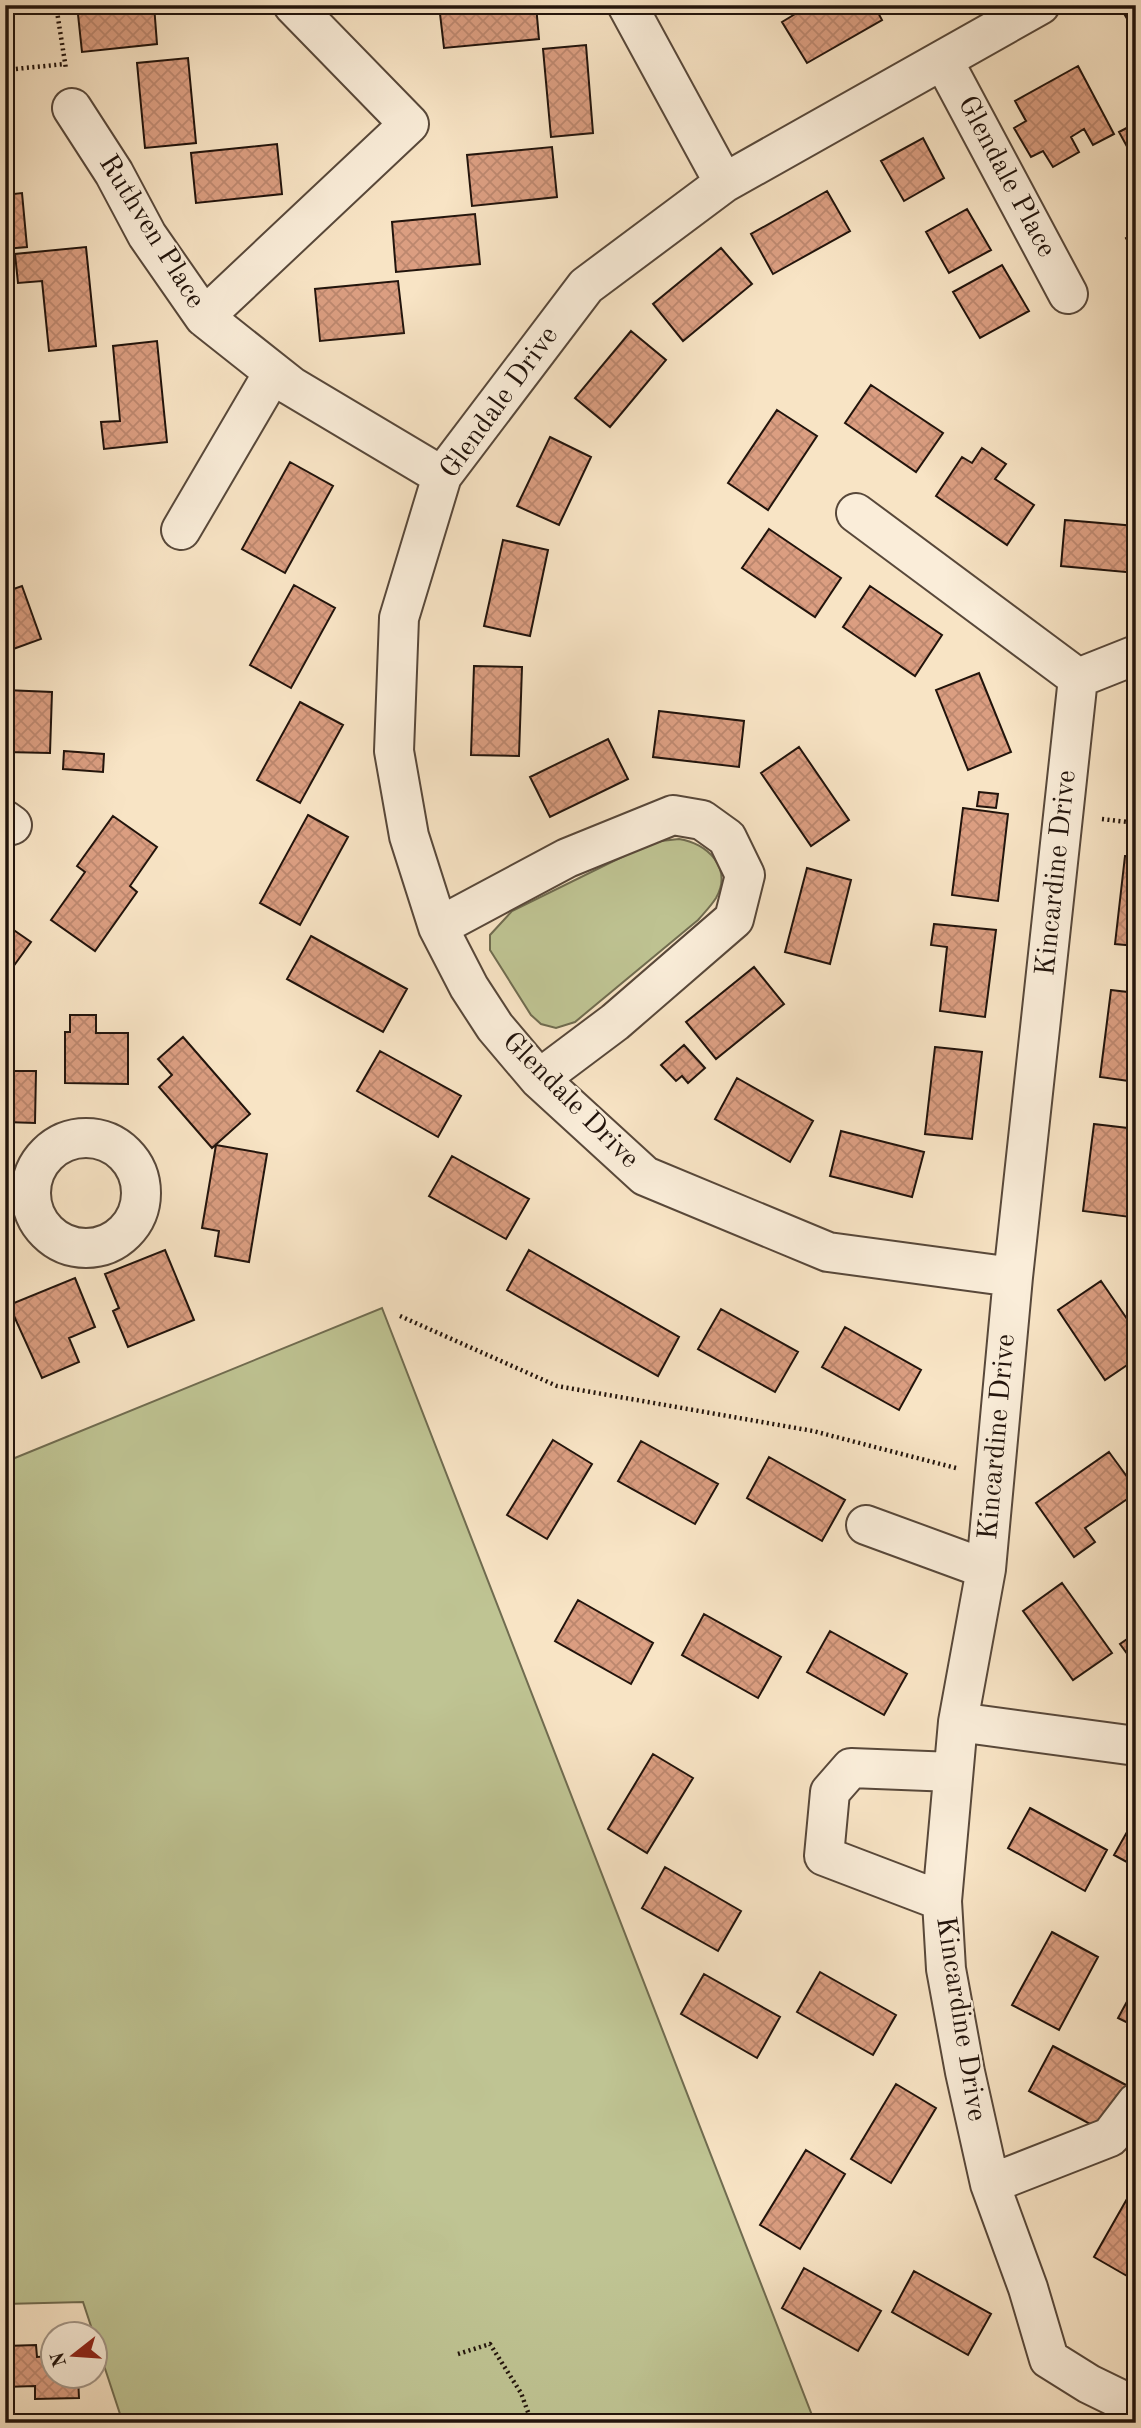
<svg xmlns="http://www.w3.org/2000/svg" width="1141" height="2428" font-family="'Old Standard TT',serif">
  <defs>
    <pattern id="building-cross-hatch" width="8" height="8" patternUnits="userSpaceOnUse" patternTransform="scale(1.75)"><rect width="8" height="8" fill="#db9e81"/><path d="M0 0l8 8M0 8l8-8" fill="none" stroke="#bc876e"/></pattern>
  </defs>
  <rect width="100%" height="100%" fill="#f8e4c5"/>
  <filter id="stains"><feTurbulence type="fractalNoise" baseFrequency=".00286" numOctaves="4"/><feColorMatrix values="0 0 0 0 .2 0 0 0 0 .09 0 0 0 0 .02 0 0 0 .5 -.17"/></filter>
  <radialGradient id="worn" r=".72"><stop offset=".6" stop-color="#630" stop-opacity="0"/><stop offset="1" stop-color="#630" stop-opacity=".3"/></radialGradient>
  <path fill="#bfc493" stroke="#706c50" stroke-width="2" d="M679 839C707 843 733 868 716 898 711 906 704 913 698 920L575 1022 556 1028 541 1024 531 1015 490 950V935L512 911 638 849 661 841Z
    M382 1308 815 2423H123L83 2302 5 2304V1462Z"/>
  <path fill="url(#building-cross-hatch)" stroke="#22140c" stroke-width="2" d="M77 5H154L157 44 82 52Z
    M439 5H536L539 39 444 48Z
    M810 5H874L882 20 807 63 782 22Z
    M1136 5V34L1123 12Z
    M586 45 593 133 551 137 543 49Z
    M188 58 196 143 145 148 137 63Z
    M1078 66 1114 134 1093 145 1084 129 1071 137 1079 152 1053 167 1043 151 1031 157 1014 128 1026 121 1015 101Z
    M1136 123V163L1119 132Z
    M923 138 944 178 904 201 881 161Z
    M277 144 282 194 196 203 191 153Z
    M552 147 557 197 472 206 467 155Z
    M10 150 14 194 22 193 27 247 5 249V151Z
    M827 191 850 231 773 274 751 234Z
    M967 209 991 250 949 273 926 232Z
    M475 214 480 264 396 272 392 222Z
    M1136 232V256L1126 238Z
    M86 247 96 346 49 351 42 281 18 283 15 254Z
    M721 248 752 284 683 341 653 304Z
    M1002 265 1029 311 980 338 953 292Z
    M398 281 404 333 320 341 315 289Z
    M631 331 666 360 610 427 575 398Z
    M157 341 167 442 104 449 101 422 120 421 113 346Z
    M871 385 943 433 916 472 845 423Z
    M777 410 817 436 768 510 728 483Z
    M550 437 591 457 559 525 517 506Z
    M982 448 1006 464 995 479 1034 505 1007 545 936 496 962 457 972 463Z
    M290 462 333 486 285 573 242 549Z
    M1065 520 1136 526V573L1061 566Z
    M769 529 841 578 815 617 742 568Z
    M503 540 548 550 530 636 484 626Z
    M294 585 335 608 291 688 250 665Z
    M22 586 41 639 5 652V592Z
    M870 586 942 635 915 676 843 627Z
    M474 666 522 667 519 756 471 755Z
    M979 673 1011 752 968 770 936 690Z
    M5 690 52 692 50 753 5 752Z
    M300 702 343 725 300 803 257 780Z
    M659 711 744 721 739 767 653 757Z
    M608 739 628 779 550 817 530 777Z
    M799 747 849 820 811 846 761 773Z
    M64 751 104 754 103 772 63 769Z
    M979 792 998 794 996 808 977 806Z
    M963 808 1008 814 998 901 952 895Z
    M308 815 348 837 300 925 260 903Z
    M113 816 157 847 130 886 137 892 95 951 51 920 85 872 77 866Z
    M1125 856 1136 857V946L1115 944Z
    M807 868 851 880 830 964 785 952Z
    M5 924 31 942 5 978Z
    M934 924 996 930 985 1017 940 1011 947 947 931 945Z
    M311 936 407 989 383 1032 287 979Z
    M754 967 784 1004 716 1059 686 1022Z
    M1111 990 1136 993V1082L1100 1077Z
    M70 1015H96V1033H128V1084L65 1083V1032H70Z
    M183 1037 250 1114 212 1148 159 1087 172 1075 158 1059Z
    M684 1045 705 1068 688 1083 682 1076 676 1081 661 1065Z
    M935 1047 982 1052 972 1139 925 1134Z
    M380 1051 461 1096 438 1137 357 1091Z
    M5 1071H36L35 1123 5 1122Z
    M737 1078 813 1121 790 1162 715 1119Z
    M1094 1124 1136 1129V1170L1130 1217 1083 1211Z
    M841 1131 924 1152 912 1197 830 1176Z
    M216 1145 267 1154 249 1262 215 1256 219 1231 202 1228Z
    M452 1156 529 1199 506 1239 429 1196Z
    M165 1250 194 1320 128 1347 113 1311 119 1308 105 1274Z
    M529 1250 679 1337 658 1376 507 1290Z
    M75 1278 95 1327 69 1338 79 1362 42 1378 9 1305Z
    M1101 1281 1136 1332V1359L1105 1380 1058 1310Z
    M721 1309 798 1352 775 1392 698 1349Z
    M845 1327 921 1370 899 1410 822 1367Z
    M553 1440 592 1464 547 1539 507 1515Z
    M641 1441 718 1484 695 1524 618 1481Z
    M1109 1452 1136 1489V1493L1085 1528 1095 1542 1074 1557 1036 1503Z
    M769 1457 845 1500 822 1541 747 1498Z
    M1062 1583 1112 1653 1073 1680 1023 1611Z
    M578 1600 653 1643 631 1684 555 1641Z
    M704 1614 781 1657 758 1698 682 1655Z
    M830 1631 907 1674 884 1715 807 1672Z
    M1136 1633V1666L1120 1644Z
    M653 1754 693 1778 647 1853 608 1829Z
    M1030 1808 1107 1850 1085 1891 1008 1848Z
    M1136 1816V1867L1114 1855Z
    M665 1867 741 1911 718 1951 642 1908Z
    M1052 1932 1098 1957 1059 2030 1012 2005Z
    M820 1972 896 2015 873 2055 797 2012Z
    M704 1974 780 2017 757 2058 681 2014Z
    M1136 1985V2027L1118 2018Z
    M1053 2046 1126 2085 1101 2130 1029 2091Z
    M896 2084 936 2108 891 2183 851 2159Z
    M806 2150 845 2174 800 2249 760 2225Z
    M1136 2183V2277L1134 2280 1094 2257Z
    M804 2268 881 2311 858 2351 782 2308Z
    M914 2271 991 2314 968 2355 892 2312Z
    M36 2345 37 2357 52 2356V2376H78L79 2398 35 2399V2386L5 2387V2346Z"/>
  <g fill="none" stroke-linecap="round" stroke-linejoin="round">
    <g stroke="#58483a" stroke-width="42">
      <path id="minor" d="M627 5 724 183
        M943 60 1068 294
        M72 108 114 173 147 235 204 317 291 386 442 476
        M204 317 409 124 293 5
        M856 513 1078 678
        M181 530 273 373
        M1078 678 1013 1277 986 1569 958 1722 942 1901 946 1969 965 2072 990 2184 1028 2288 1049 2359 1089 2384 1136 2407
        M1078 678 1136 655
        M5 820 12 825
        M438 927 567 858 673 815 702 820 727 838 745 875 734 919 615 1022 539 1079
        M31 1193a55 55 0 1 1 110 0a55 55 0 1 1-110 0Z
        M1013 1277 828 1252 645 1176 539 1079 495 1027 469 987 438 927 409 836 394 751 399 618 442 476 586 286 724 183 1040 5
        M866 1525 986 1569
        M958 1722 1136 1746
        M942 1901 824 1856 830 1792 851 1768 953 1772
        M990 2184 1110 2137 1136 2103"/>
    </g>
    <path stroke="#22140c" stroke-width="4.5" stroke-dasharray="2 3.5" stroke-linecap="butt" d="M56 5 66 69
      M5 70 65 64
      M1102 819 1136 823
      M400 1316 557 1386 813 1431 956 1468
      M458 2354 490 2344 521 2393 532 2423"/>
    <use href="#minor" stroke="#faedd9" stroke-width="38"/>
  </g>
  <g text-anchor="middle" dominant-baseline="central" stroke-width="5" stroke-linejoin="round" paint-order="stroke">
    <g font-size="28" fill="#22140c" stroke="#faedd9">
      <text transform="translate(1006 177) rotate(62)">Glendale Place</text>
      <text transform="translate(151 232) rotate(58)">Ruthven Place</text>
      <text transform="translate(500 403) rotate(-54)">Glendale Drive</text>
      <text transform="translate(1057 873) rotate(-84)">Kincardine Drive</text>
      <text transform="translate(570 1101) rotate(45)">Glendale Drive</text>
      <text transform="translate(998 1437) rotate(-85)">Kincardine Drive</text>
      <text transform="translate(960 2019) rotate(81)">Kincardine Drive</text>
    </g>
  </g>
  <rect width="1141" height="2428" fill="none" stroke="#f8e4c5" stroke-width="28"/>
  <rect x="7" y="7" width="1127" height="2414" fill="none" stroke="#22140c" stroke-width="3.5"/>
  <rect x="14" y="14" width="1113" height="2400" fill="none" stroke="#22140c" stroke-width="2"/>
  <g transform="translate(74 2355) rotate(253)"><circle r="33" fill="#faedd9" stroke="#a49687" stroke-width="2"/>
  <path d="M0-5L12 26L0 18L-12 26Z" fill="#8f2418"/>
  <text y="-10" font-size="19" font-weight="bold" text-anchor="middle" fill="#22140c">N</text>
  </g>
  <rect width="100%" height="100%" filter="url(#stains)"/>
  <rect width="100%" height="100%" fill="url(#worn)"/>
</svg>
